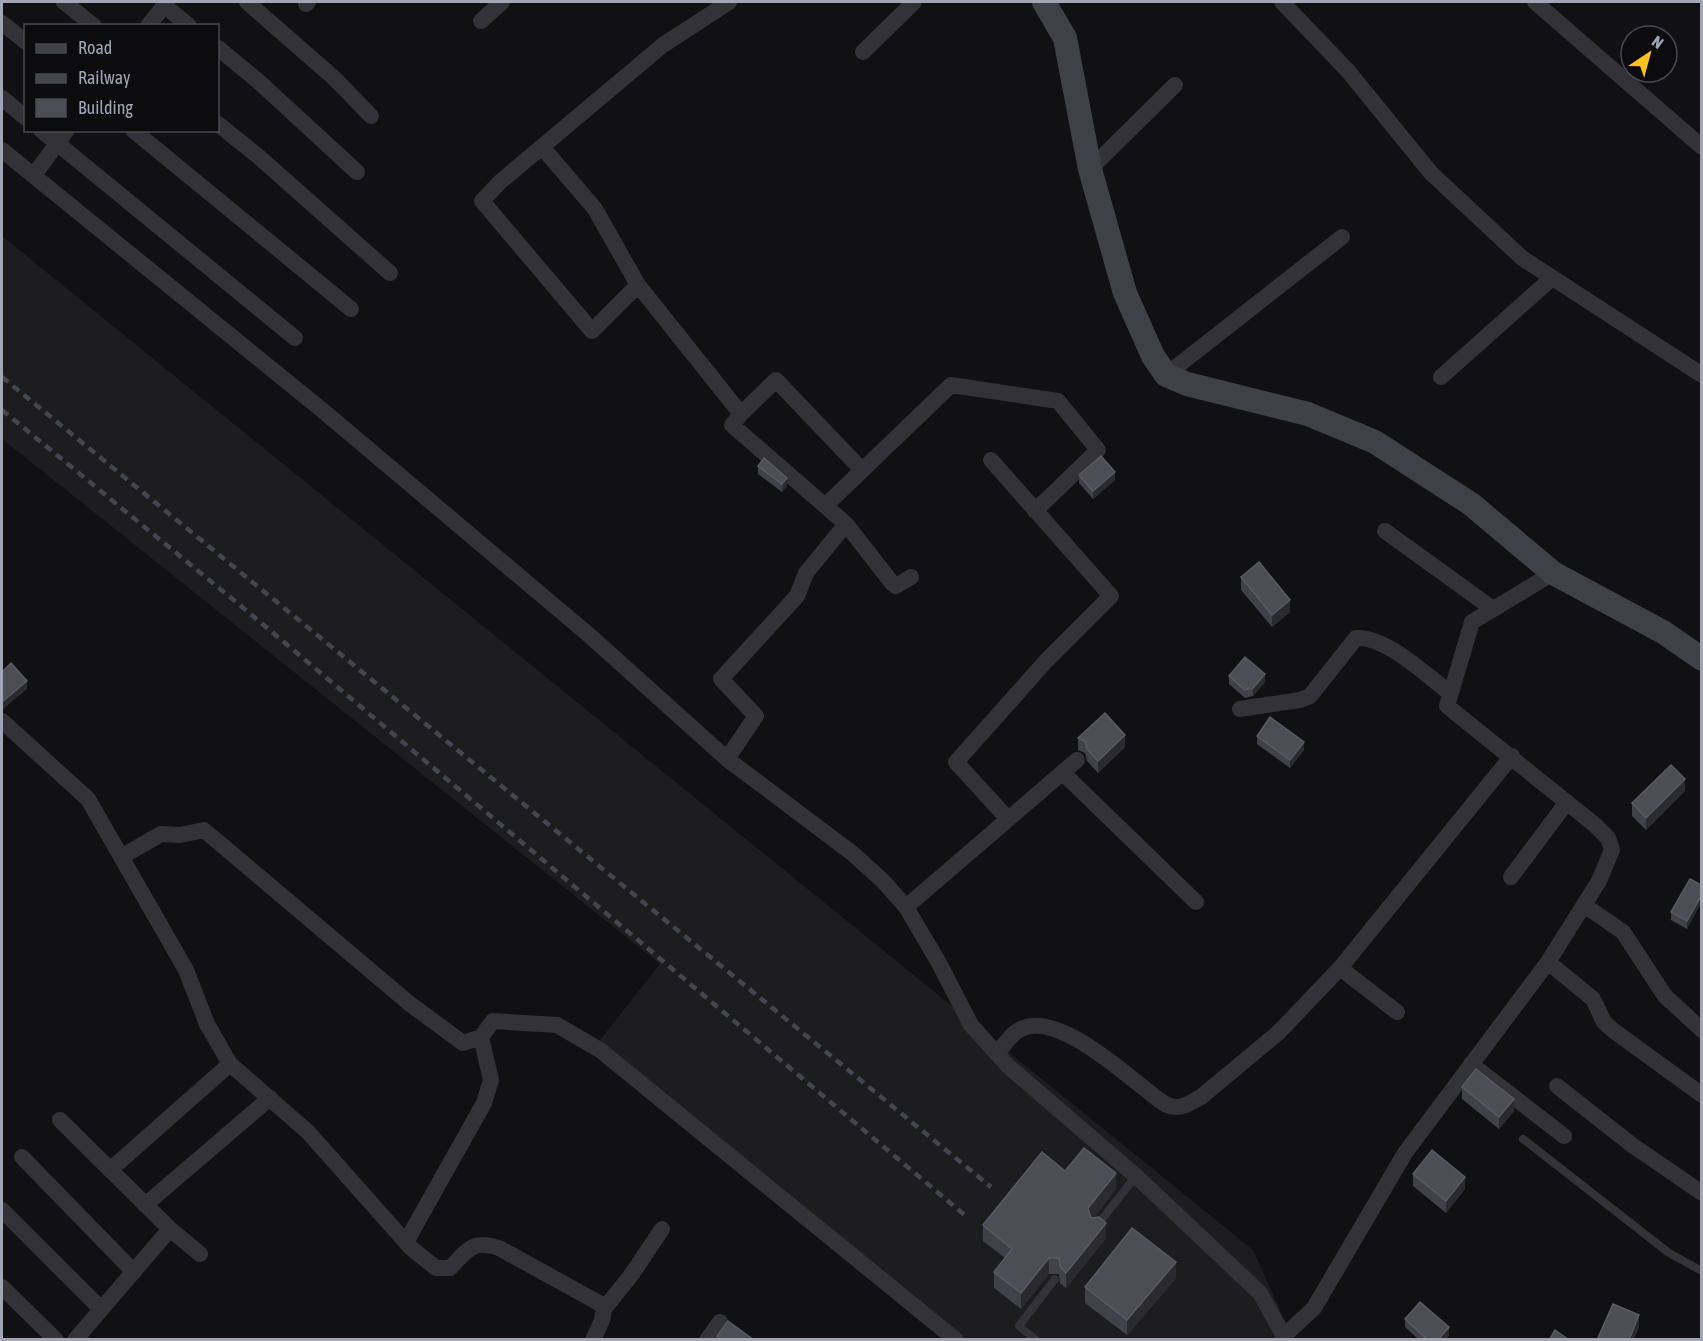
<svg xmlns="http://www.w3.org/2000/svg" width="1703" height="1341" font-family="'Asap Condensed',sans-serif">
  <rect width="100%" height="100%" fill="#111113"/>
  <path fill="#1d1d20" d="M2 236 1253 1250 1293 1339H965L600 1040 660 964 2 439Z"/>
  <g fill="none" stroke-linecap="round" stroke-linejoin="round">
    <path stroke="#323238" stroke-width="8" d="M1523 1139 1669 1253 1702 1271
      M1095 1228 1136 1176
      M1036 1340 1019 1326 1055 1279"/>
    <path stroke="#323238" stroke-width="16" d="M64 2 94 26
      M247 2 334 78 371 116
      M1282 2 1348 71 1431 173 1522 258 1702 375
      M1535 2 1702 147
      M306 4 308 2
      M164 5 189 26
      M481 21 502 2
      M2 23 26 42
      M148 26 167 2
      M218 48 258 81 357 172
      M863 52 914 2
      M2 98 26 118
      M218 124 259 157 390 273
      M41 130 295 338
      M133 130 351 309
      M542 147 595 209 638 285
      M2 150 322 410 589 635 727 759 852 853 883 881 906 907 939 963 971 1025 1008 1066 1136 1176 1260 1293 1286 1340
      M1090 169 1175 85
      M34 175 67 130
      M1166 375 1342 237
      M1441 377 1551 279
      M741 414 776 380 862 470
      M991 460 1111 596 1046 661 956 762 1008 819
      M825 506 951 385 1058 401 1098 450 1035 511
      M846 524 892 583 896 586 911 577
      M1385 531 1493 609
      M1240 709 1300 700 1310 696 1356 638C1386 636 1426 675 1450 693
      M2 721 88 799 186 970 207 1024 230 1064 308 1132 411 1248 436 1268H450C468 1250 472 1239 499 1248L599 1303 604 1309 602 1320 593 1340
      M727 759 756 716 721 679 797 596 806 573 846 524 732 425 741 414 638 285 592 331 482 201 500 182 663 45 729 2
      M1063 773 1196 902
      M121 857 161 834 180 835 204 830 410 1004 463 1043 481 1037 493 1021 557 1025 600 1050 956 1340
      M1511 877 1567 802
      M1584 905 1623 932 1665 996 1702 1030
      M906 907 1077 760
      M1548 962 1593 999 1604 1022 1614 1031 1702 1095
      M1397 1012 1340 968 1512 756
      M997 1054C1004 1045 1012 1032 1023 1028 1058 1014 1118 1068 1144 1088 1152 1094 1164 1107 1175 1107 1184 1108 1193 1101 1201 1097L1279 1032 1340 968
      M1471 1064 1564 1136
      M1557 1086 1632 1145 1702 1193
      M60 1120 170 1229 200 1254
      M22 1157 134 1272
      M110 1170 230 1064
      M145 1205 270 1098
      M2 1210 101 1309
      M406 1242 484 1103 491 1080 481 1037
      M2 1287 56 1340
      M604 1309 632 1274 662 1229
      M1285 1335 1314 1308 1405 1153 1548 962 1599 881 1612 850 1608 838 1595 825 1447 706 1472 622 1553 573
      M75 1340 170 1229
      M707 1340 720 1322"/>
    <path stroke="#3f4148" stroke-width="24" d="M1044 2 1065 38 1090 169 1125 293 1153 356 1166 375 1187 384 1308 414 1375 442 1471 504 1553 573 1663 632 1702 659"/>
    <path stroke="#44464d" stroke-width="4.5" stroke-dasharray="8 6" stroke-linecap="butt" d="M2 377 991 1187
      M2 410 247 611 967 1217"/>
  </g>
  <path fill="#414249" d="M758 466 787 486 782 492 758 474Z
    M1079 475 1115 480 1093 499 1079 483Z
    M1241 577 1290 612 1272 627 1241 590Z
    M1229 676 1265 682 1253 696 1245 698 1229 684Z
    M1257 736 1304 750 1290 768 1257 744Z
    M1078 738 1125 747 1098 773 1087 761 1085 753 1078 750Z
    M1685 791 1646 830 1632 816V803Z
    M1701 885 1687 929 1671 920V912Z
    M1462 1087 1514 1111 1499 1129 1462 1099Z
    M1065 1171 1116 1189 1093 1218 1106 1238 1066 1288 1060 1283 1059 1274H1049L1021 1309 994 1288V1272L1005 1258 983 1241V1225Z
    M1413 1174 1465 1189 1446 1213 1413 1186Z
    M1176 1278 1127 1335 1085 1303V1287Z
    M1405 1319 1449 1335 1445 1340H1419L1405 1327Z"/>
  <path fill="#2a2a2f" d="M1115 472V480L1093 499V491Z
    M787 478V486L782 492V484Z
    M1290 600V612L1272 627V615Z
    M1265 674V682L1253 696V688Z
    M27 681V689L2 710V702Z
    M1125 735V747L1098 773V761Z
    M1304 742V750L1290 768V760Z
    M1685 779V791L1646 830V818Z
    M1701 896V904L1687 929V921Z
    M1514 1099V1111L1499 1129V1117Z
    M1116 1173V1189L1088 1224V1208Z
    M1465 1177V1189L1446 1213V1201Z
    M1106 1223V1238L1066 1288V1273Z
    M1049 1258V1274L1021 1309V1293Z
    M1176 1262V1278L1127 1335V1320Z
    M1639 1315V1327L1634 1340H1629Z
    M1449 1327V1335L1445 1340H1438Z"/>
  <path fill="#4c4d55" stroke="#595b64" stroke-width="1.5" d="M1101 456 1115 472 1093 491 1079 475Z
    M764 458 787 478 782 484 758 466Z
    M1259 562 1290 600 1272 615 1241 577Z
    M1245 657 1265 674 1253 688 1245 690 1229 676Z
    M11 663 27 681 2 702V672Z
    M1105 713 1125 735 1098 761 1087 749 1085 741 1078 738Z
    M1270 717 1304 742 1290 760 1257 736Z
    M1671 765 1685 779 1646 818 1632 803Z
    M1690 879 1701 885V896L1687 921 1671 912Z
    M1476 1069 1514 1099 1499 1117 1462 1087Z
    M1084 1148 1116 1173 1088 1208 1091 1218 1099 1217 1106 1223 1066 1273 1060 1267 1059 1258H1049L1021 1293 994 1272 1012 1249 983 1225 1042 1152 1065 1171Z
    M1432 1150 1465 1177 1446 1201 1413 1174Z
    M1132 1228 1176 1262 1127 1320 1085 1287Z
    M1420 1302 1449 1327 1438 1340H1428L1405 1319Z
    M1613 1304 1639 1315 1629 1340H1597Z
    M728 1321 754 1340H722L717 1336Z
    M1555 1330 1569 1340H1549Z"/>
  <rect width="1703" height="1341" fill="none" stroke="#a1a6b5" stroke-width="6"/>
  <rect x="24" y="24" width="195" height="108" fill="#0c0c0e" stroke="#484a51" stroke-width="1.5"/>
  <rect x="36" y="44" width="30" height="9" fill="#3f4148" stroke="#484a51" stroke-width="1.5"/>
  <text x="78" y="54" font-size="18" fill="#a1a6b5">Road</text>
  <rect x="36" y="74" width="30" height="9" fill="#44464d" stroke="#484a51" stroke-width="1.5"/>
  <text x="78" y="84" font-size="18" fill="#a1a6b5">Railway</text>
  <rect x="36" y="99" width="30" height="18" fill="#4c4d55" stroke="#484a51" stroke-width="1.5"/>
  <text x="78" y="114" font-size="18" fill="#a1a6b5">Building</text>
  <g transform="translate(1649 54) rotate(36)"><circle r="28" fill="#0c0c0e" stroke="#484a51" stroke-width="1.5"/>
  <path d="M0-4.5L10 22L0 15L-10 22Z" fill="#ffc31d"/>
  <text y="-9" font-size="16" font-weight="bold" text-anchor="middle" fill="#a1a6b5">N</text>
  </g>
</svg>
